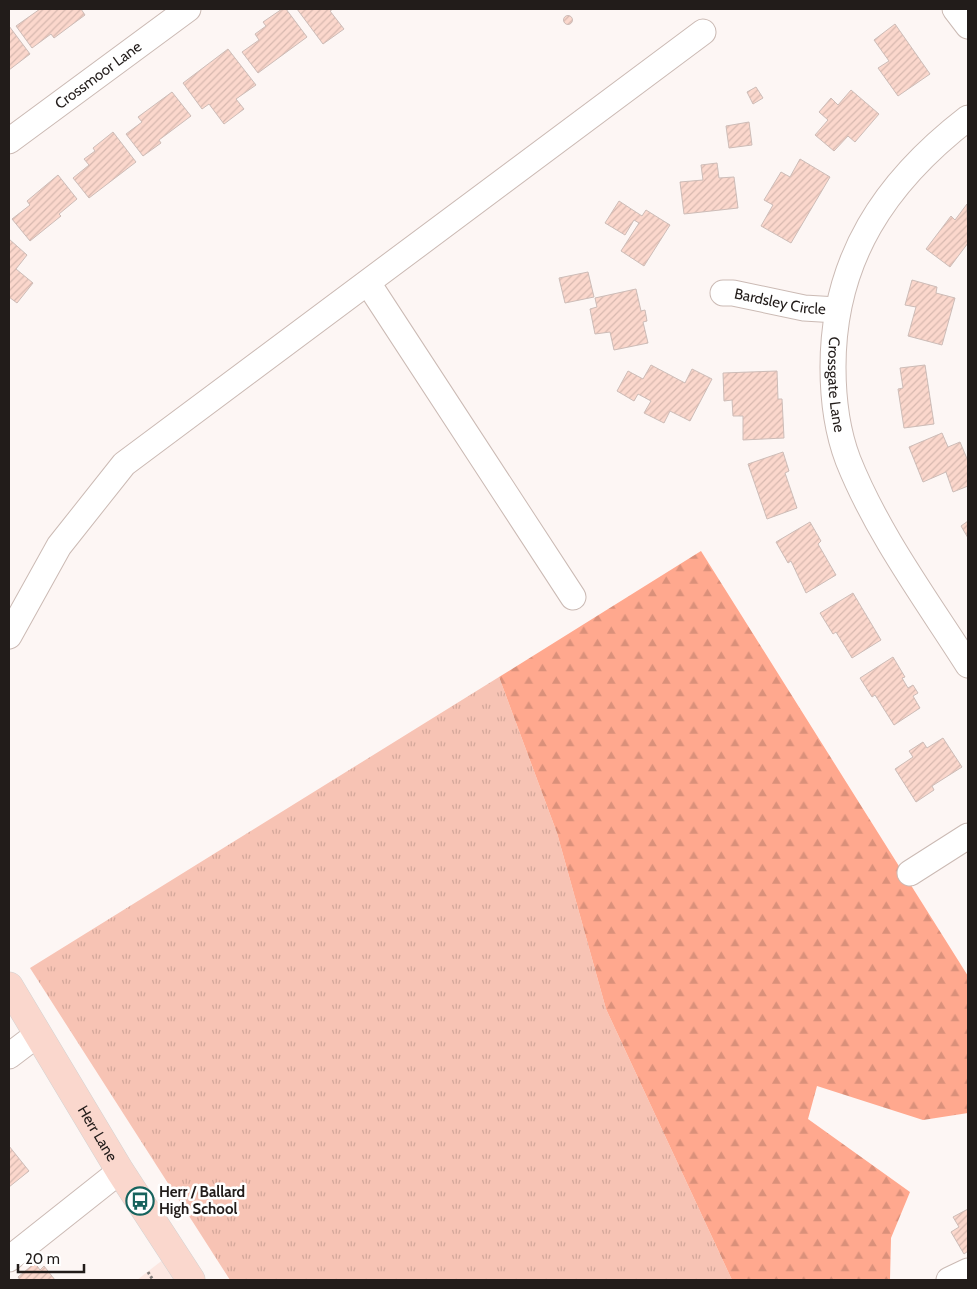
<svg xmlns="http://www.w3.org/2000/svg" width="977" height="1289" font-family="Cabin,sans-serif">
  <defs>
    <pattern id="grass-tufts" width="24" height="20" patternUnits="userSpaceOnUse" patternTransform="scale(1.25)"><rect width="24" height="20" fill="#f7c3b4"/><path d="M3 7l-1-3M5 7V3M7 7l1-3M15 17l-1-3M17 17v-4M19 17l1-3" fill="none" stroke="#d3a79a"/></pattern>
    <pattern id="forest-firs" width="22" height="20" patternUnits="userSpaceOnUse" patternTransform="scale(1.25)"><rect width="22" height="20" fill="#ffa88e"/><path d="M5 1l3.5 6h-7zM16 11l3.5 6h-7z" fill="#da907a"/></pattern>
    <pattern id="building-hatch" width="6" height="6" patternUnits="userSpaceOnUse" patternTransform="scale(1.25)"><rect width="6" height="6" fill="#fbd7cc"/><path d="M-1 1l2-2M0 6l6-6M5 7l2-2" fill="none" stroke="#d7b8af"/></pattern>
  </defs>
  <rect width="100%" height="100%" fill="#fdf6f4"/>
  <path fill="#fce7e1" d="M173 1252 191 1280H137Z"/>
  <path fill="url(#grass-tufts)" d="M499 677 557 833 606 1009 732 1280H230L30 968Z"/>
  <path fill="url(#forest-firs)" d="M701 551 968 976V1113L923 1120 817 1086 808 1119 910 1192 891 1238 890 1280H732L606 1009 557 833 499 677Z"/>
  <path fill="url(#building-hatch)" stroke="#cdbcb7" d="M40 9H81L85 15 54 38 51 34 32 48 16 26Z
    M282 9H286L307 37 258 73 242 52 259 40 255 34 266 26 263 22Z
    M297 9H333L330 11 344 29 323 44Z
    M563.5 20a4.5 4.5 0 1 1 9 0a4.5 4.5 0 1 1-9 0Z
    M895 24 930 74 898 96 878 68 889 61 874 40Z
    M9 26 30 54 9 70Z
    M228 49 256 85 236 99 244 109 224 124 209 104 202 109 183 83Z
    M756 87 763 98 753 104 747 92Z
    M851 90 879 114 855 142 848 136 834 151 815 135 828 120 819 112 831 98 838 105Z
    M172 92 191 116 159 140 161 143 143 156 126 134 142 122 138 117Z
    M749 122 752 145 729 148 726 126Z
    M113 132 136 162 89 198 73 178 89 165 84 159 95 151 93 148Z
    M800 159 830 177 791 243 761 226 773 205 764 200 781 172 790 177Z
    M717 163 719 178 734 177 738 208 684 214 680 182 703 180 701 165Z
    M58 175 77 199 59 214 61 216 30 241 12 219 30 205 27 201Z
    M619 201 642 216 646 210 670 225 644 266 621 251 639 223 634 220 625 235 605 223Z
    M967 204 968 243 950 267 926 249 951 216 955 220Z
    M9 239 27 255 16 269 33 283 17 303 9 297Z
    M588 272 594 297 565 303 559 278Z
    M912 280 937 287 936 293 955 298 942 345 908 336 916 307 905 305Z
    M636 289 641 311 645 310 647 321 643 322 648 343 614 350 610 332 595 334 590 309 597 307 595 298Z
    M651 365 685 383 692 369 712 379 690 421 670 411 664 423 644 413 651 401 638 394 634 401 617 391 628 371 643 379Z
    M925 365 934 424 904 428 898 389 903 388 900 368Z
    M777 371 778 399H782L784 438 743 440V416H733L732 400 724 401 723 373Z
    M942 433 948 447 960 442 968 461V486L953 492 946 472 923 482 909 447Z
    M783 452 789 471 785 473 797 508 767 519 748 464Z
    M968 521V538L961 526Z
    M810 522 821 541 818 544 836 575 806 593 791 561 788 563 776 542Z
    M853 593 881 640 852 658 836 632 833 634 820 613Z
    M893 657 905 677 902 678 908 688 913 685 918 693 913 696 920 708 894 725 875 695 872 697 860 678Z
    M943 738 962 767 932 786 934 790 916 802 895 769 913 757 909 751 923 742 927 748Z
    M9 1146 29 1171 9 1187Z
    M968 1209V1251L964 1254 951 1232 959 1227 953 1217Z
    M35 1263 40 1270 44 1266 55 1280H20L18 1277Z"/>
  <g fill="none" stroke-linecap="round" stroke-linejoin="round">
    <g stroke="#cbbab4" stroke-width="27">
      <g id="minor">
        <path d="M955 9 968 26"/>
        <path id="s1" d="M968 118C885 182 833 259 833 367 833 397 837 431 848 460 877 533 926 599 968 665"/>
        <path id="s2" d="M9 141 188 9"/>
        <path d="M368 283 573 597"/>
        <path id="s3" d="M723 293H733L804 308 837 310"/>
        <path d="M9 636 59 546 124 464 703 32"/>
        <path d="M910 873 968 836"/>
        <path d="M9 1056 38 1034"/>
        <path d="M9 1259 120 1171"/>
        <path d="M949 1280 968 1271"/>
      </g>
    </g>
    <g stroke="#d3d2d1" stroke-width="29">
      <g id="major">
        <path id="s4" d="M9 986 120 1171 191 1280"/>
      </g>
    </g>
    <path stroke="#857f7d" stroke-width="3" stroke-dasharray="2.5 2.5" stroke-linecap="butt" d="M148 1272 153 1280"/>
    <use href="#minor" stroke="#fff" stroke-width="25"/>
    <use href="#major" stroke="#fad7cd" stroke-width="28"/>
  </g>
  <defs>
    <g id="bus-ring" transform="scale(1.4375)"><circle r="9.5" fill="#fff" stroke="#16635d" stroke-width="1.5"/><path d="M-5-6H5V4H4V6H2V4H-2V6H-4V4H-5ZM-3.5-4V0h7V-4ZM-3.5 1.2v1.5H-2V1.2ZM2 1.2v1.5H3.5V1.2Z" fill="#16635d"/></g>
  </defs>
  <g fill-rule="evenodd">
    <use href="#bus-ring" x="140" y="1201"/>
  </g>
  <g text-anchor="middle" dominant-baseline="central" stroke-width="5" stroke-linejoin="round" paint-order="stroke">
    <g font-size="15" fill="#221c1a" stroke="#fff">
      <text stroke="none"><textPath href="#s2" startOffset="111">Crossmoor Lane</textPath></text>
      <text stroke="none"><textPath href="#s3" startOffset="58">Bardsley Circle</textPath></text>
      <text stroke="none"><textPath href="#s1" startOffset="312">Crossgate Lane</textPath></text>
      <text stroke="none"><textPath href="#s4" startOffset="172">Herr Lane</textPath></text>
    </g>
    <g font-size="15" font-weight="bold" fill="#221c1a" stroke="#fff" text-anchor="start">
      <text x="159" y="1192">Herr / Ballard<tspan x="159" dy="17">High School</tspan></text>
    </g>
  </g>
  <rect width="977" height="1289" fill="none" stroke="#221c1a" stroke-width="20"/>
  <path d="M18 1264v8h66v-8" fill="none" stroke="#221c1a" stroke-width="2.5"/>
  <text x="25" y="1264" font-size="15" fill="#221c1a" stroke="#ffffff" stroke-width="4" paint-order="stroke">20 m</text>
</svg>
